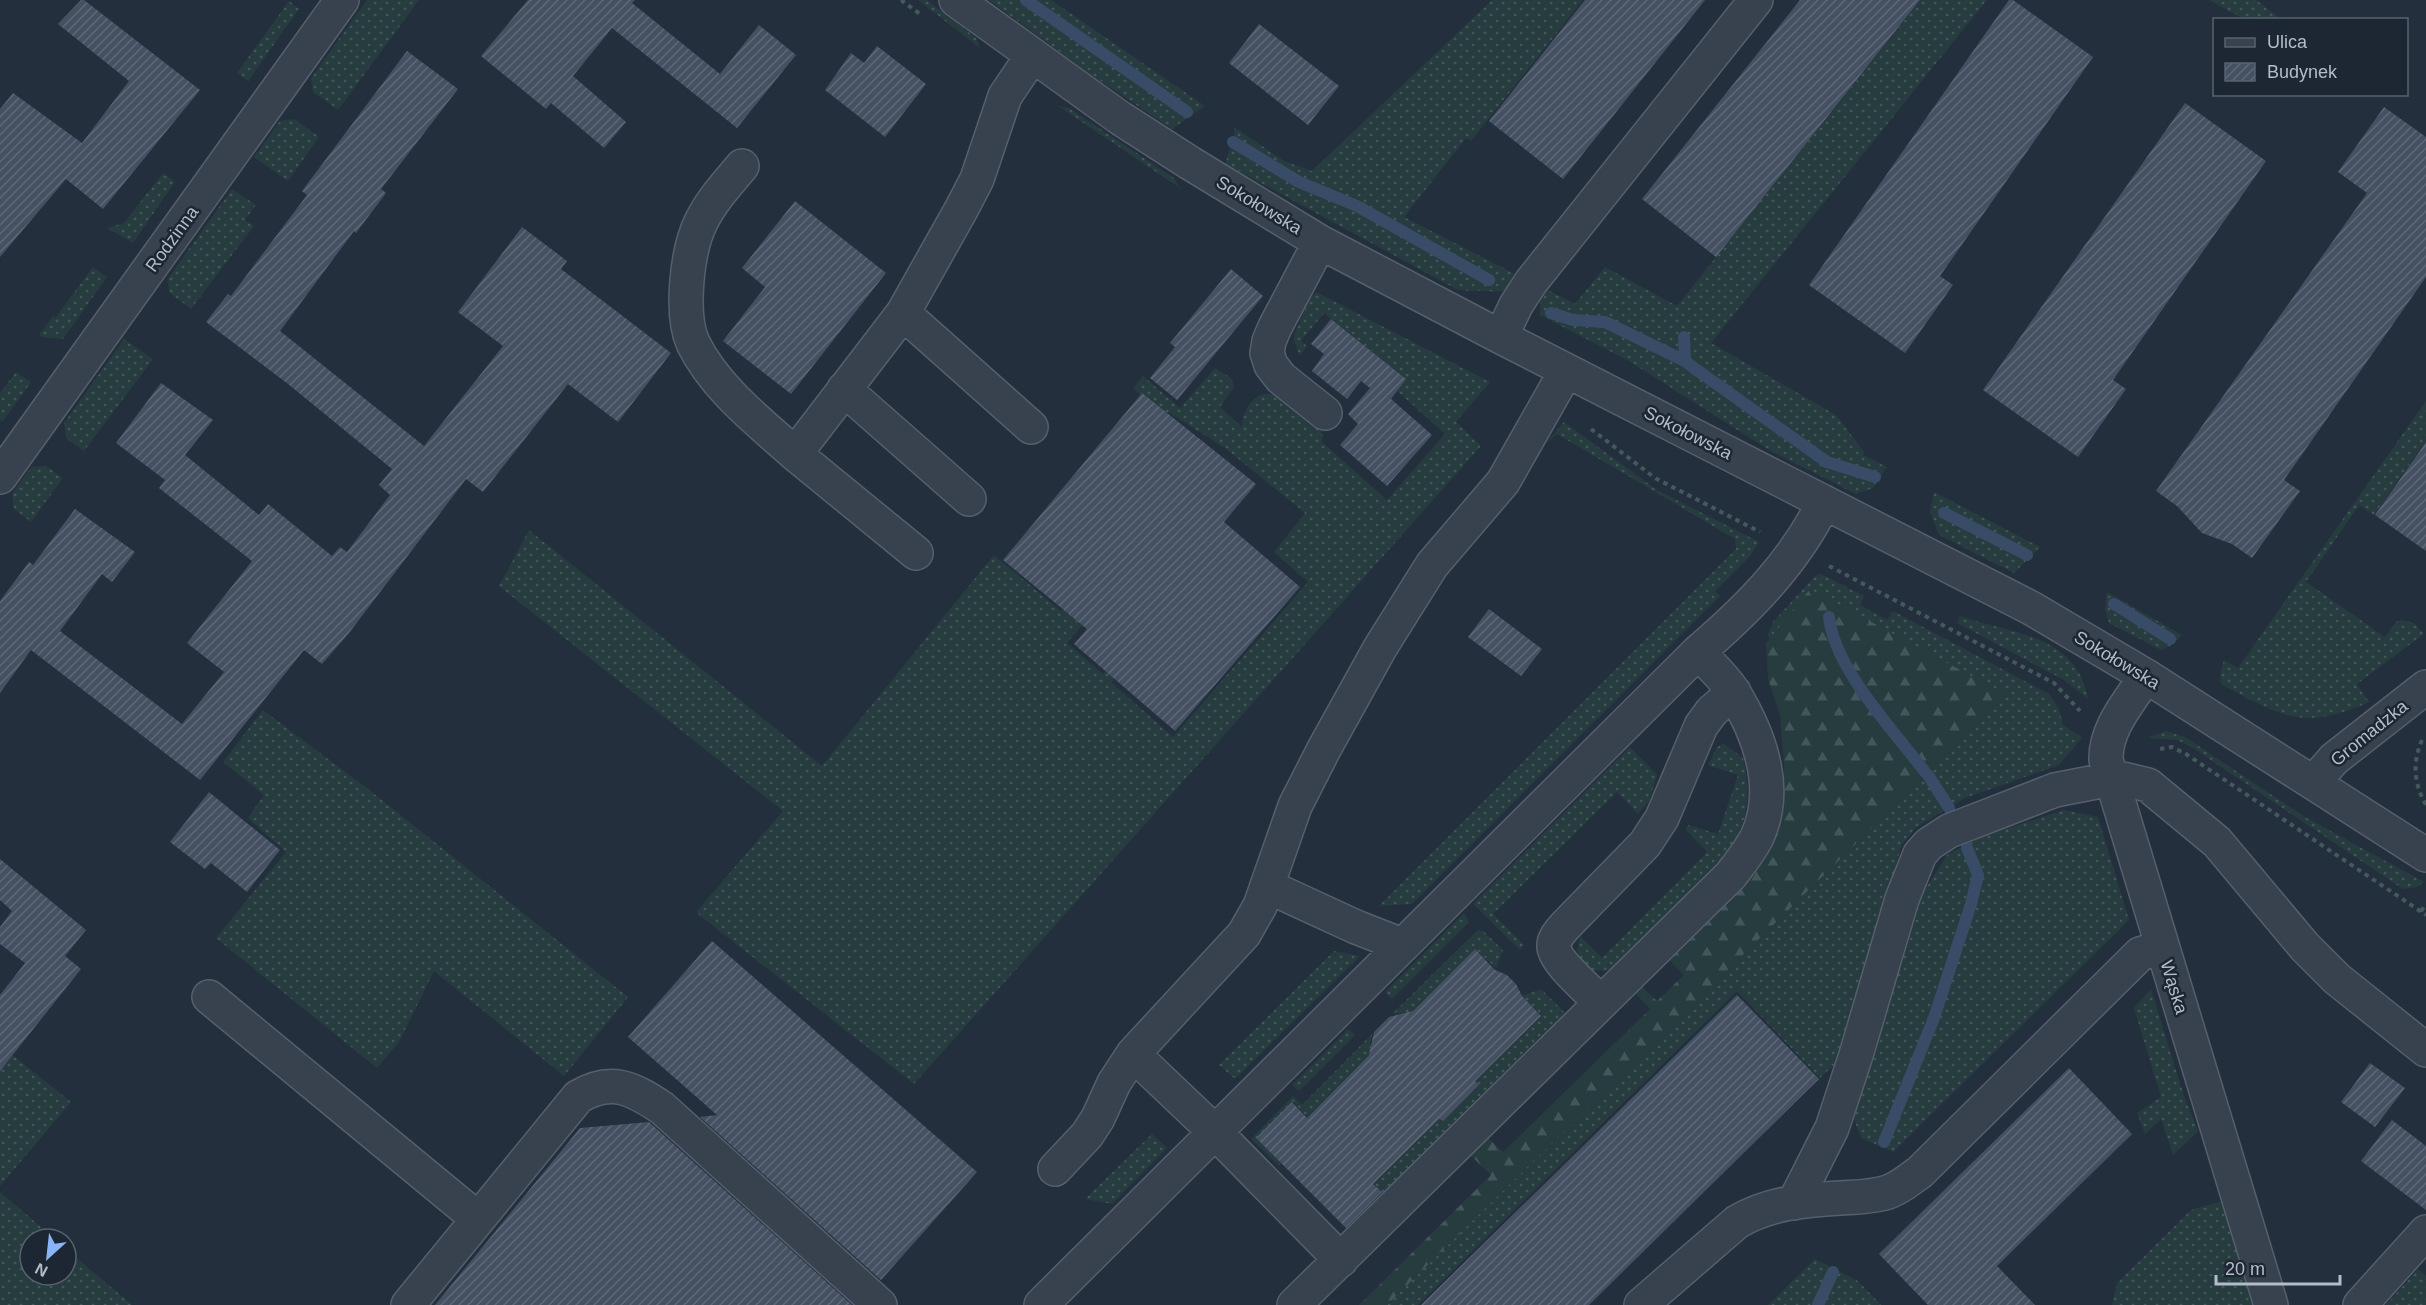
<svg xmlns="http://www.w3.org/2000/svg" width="2426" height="1305" font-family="Arial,sans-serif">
  <defs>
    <pattern id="grass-dots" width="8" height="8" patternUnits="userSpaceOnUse" patternTransform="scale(1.5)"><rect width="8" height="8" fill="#263c3f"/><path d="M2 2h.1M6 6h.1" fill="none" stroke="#435659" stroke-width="1.8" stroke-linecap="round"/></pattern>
    <pattern id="forest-firs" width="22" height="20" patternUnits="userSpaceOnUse" patternTransform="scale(1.5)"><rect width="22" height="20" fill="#263c3f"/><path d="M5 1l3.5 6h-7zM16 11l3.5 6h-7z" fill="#435659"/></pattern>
    <pattern id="building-hatch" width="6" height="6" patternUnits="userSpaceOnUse" patternTransform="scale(1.5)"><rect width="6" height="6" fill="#455162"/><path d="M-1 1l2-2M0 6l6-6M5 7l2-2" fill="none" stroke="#5d6877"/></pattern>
  </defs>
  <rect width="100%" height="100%" fill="#242f3e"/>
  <path fill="url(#grass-dots)" d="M367 0H419L338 110 313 92 311 78Z
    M918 0H927L976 38 980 48Z
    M989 0H1051L1205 106 1172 129 1083 69Z
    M1492 0H1583L1471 141 1466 138 1404 217 1515 274C1507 293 1503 292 1485 291 1475 290 1466 292 1456 289L1226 164C1227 151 1236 139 1234 127L1284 161 1312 171Z
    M1921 0H1987L1711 343 1836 415 1864 452 1863 455 1887 467 1873 488 1856 494 1769 450 1629 361 1540 315V300L1546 289 1575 304 1605 267 1677 306Z
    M2209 0H2256L2281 19H2244Z
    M289 1 299 9 248 81 237 73Z
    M1058 106 1069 108 1174 178 1180 188Z
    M294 119 319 137 288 181 254 157 280 121Z
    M163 173 175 182 133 243 107 228 124 223Z
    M232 189 256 205 245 220 254 226 191 309 170 293 167 280Z
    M93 267 107 277 63 339 42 337 39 335 53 316 56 317Z
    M1316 292 1490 382 1456 422 1481 446 914 1084 698 914 697 911 783 811 499 586 529 530 822 766 994 555 1061 611 1178 476 1196 493 1067 643 1103 674 1225 530 1236 540 1111 682 1173 737 1308 582 1274 552 1305 513 1225 448 1168 412 1165 415 1133 388 1143 376 1180 408 1215 368 1231 378 1234 387 1220 407 1242 427C1242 411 1255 389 1274 395 1285 398 1319 423 1322 433 1323 436 1322 439 1322 442L1387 500 1445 434 1385 380 1363 382 1382 359 1324 313 1301 341 1307 346 1300 356 1294 341V335L1310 298Z
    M124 339 153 359 84 451 66 438 64 423Z
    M16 372 31 382 3 421H0V393Z
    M2426 401V447L2422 446 2374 515 2359 505 2306 582 2385 637 2396 622 2402 620 2414 623 2424 634 2357 684 2369 702C2302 732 2281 716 2221 684L2220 675 2224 660 2238 668Z
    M1564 422 1657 490 1759 542 1750 556 1715 591 1720 596 1412 904 1379 906 1736 549 1735 539 1557 434 1545 444Z
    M46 466 63 478 31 522 14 509 12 494 31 467Z
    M1934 492 2040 547 2014 573 1939 535 1930 512Z
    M1821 574 1864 596 1860 605 1887 620 1893 611 2049 694 2059 709 2063 725 2082 738 2059 765 1965 798 1918 826 1902 844 1839 1060 1820 1078 1737 991 1418 1305H1387L2007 695 1767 637 1773 622 1815 576Z
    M2107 592 2182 635 2172 645 2161 650 2109 623 2105 609Z
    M1960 616C2011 634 2077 634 2088 699L2064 680 1957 623Z
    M263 710 368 789 628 997 564 1076 434 971 399 1042 377 1068 216 938 286 852 248 818 264 795 223 762Z
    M2166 731 2185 737 2305 817 2424 882 2417 887 2403 889 2193 748 2177 740 2147 738Z
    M1724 744 1743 758C1760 828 1726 860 1680 906 1660 927 1639 948 1619 968 1597 972 1586 975 1577 950L1580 936 1602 958 1707 852 1686 830 1688 825 1718 834 1738 775 1708 765 1717 747Z
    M1630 747 1657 775 1649 801 1638 814 1617 792 1493 914 1524 945 1520 950 1473 904Z
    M2064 810 2098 817 2129 920 1893 1152 1861 1138 1854 1119 1920 897 1947 855 1981 837Z
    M1464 913 1469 922 1392 999 1385 992Z
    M1478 930 1484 932 1503 950 1496 968 1475 949 1408 1015 1401 1013 1392 1014Z
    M1334 951 1360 956 1235 1079 1219 1065Z
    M1541 989 1569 1017 1385 1195 1374 1184 1439 1119 1442 1122 1479 1086 1475 1081 1542 1016 1522 996Z
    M2151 989 2184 1096 2198 1131 2173 1155 2161 1119 2145 1134 2137 1113 2161 1097 2134 1008Z
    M1348 1029 1355 1035 1299 1091 1292 1085Z
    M1372 1034 1370 1044 1373 1050 1307 1117 1293 1101 1256 1138 1281 1164 1279 1166 1251 1139 1293 1096 1302 1105Z
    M0 1045 71 1102 0 1186Z
    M1152 1134 1167 1148 1112 1204 1085 1199Z
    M0 1192 55 1239H30V1275H66V1249L132 1305H0Z
    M2222 1201 2253 1305H2112L2117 1283 2191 1210Z
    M1815 1259 1858 1281 1881 1305H1768Z
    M2418 1269 2426 1276V1305H2386Z"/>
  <path fill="url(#forest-firs)" d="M1810 589 2007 695 1387 1305H1359L1491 1175 1468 1153 1485 1135 1503 1152 1650 1009 1632 990 1639 984 1657 1001 1684 975 1666 957 1743 880 1769 851 1781 823 1784 765 1780 715 1768 679 1766 643Z"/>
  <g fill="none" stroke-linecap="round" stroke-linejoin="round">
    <path stroke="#394c67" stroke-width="12" d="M1026 0 1187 112
      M1233 142 1299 182 1357 206 1489 280
      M1551 313 1573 320 1605 322 1685 361
      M1684 337 1685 361 1694 368 1827 462 1875 477
      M1944 513 2027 555
      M2114 604 2170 639
      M1829 617C1834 668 1894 731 1925 772
      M1928 775 1949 808
      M1884 1142 1934 1018 1971 904 1978 875 1967 848
      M1818 1305 1833 1272"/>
  </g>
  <path fill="url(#building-hatch)" d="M81 0H84L200 90 103 209 66 179 0 257V109L13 93 82 143 129 81 58 24Z
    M528 0H635L632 3 720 74 759 25 796 55 737 128 612 28 573 76 626 122 604 148 551 103 546 109 481 56Z
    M1585 0H1705L1563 179 1489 121Z
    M1800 0H1920L1716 257 1642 199Z
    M2009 0H2013L2093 57 1940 276 1953 285 1905 353 1809 285Z
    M1259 24 1339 86 1308 125 1229 63Z
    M877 46 926 84 885 137 825 90 851 53 864 63Z
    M407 51 458 89 381 189 386 193 356 233 354 231 280 331 424 446 503 346 458 312 522 227 567 261 561 269 671 353 618 422 568 384 483 492 466 479 349 633 322 664 304 650 200 780 31 650 0 693V601L29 562 33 565 75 509 135 552 112 582 102 574 60 631 182 724 224 672 187 643 252 561 159 488 165 480 116 443 161 383 213 420 185 455 259 515 268 504 332 556 340 547 347 552 390 495 379 485 392 469 288 384 206 322 228 294 231 296 307 195 302 191Z
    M2185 103 2266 161 2113 380 2126 389 2078 457 1983 390Z
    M2384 107 2426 137V277L2284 480 2300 491 2252 558 2232 544 2202 533 2177 506 2156 491 2367 193 2338 172Z
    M795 201 886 273 791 394 723 341 765 287 742 268Z
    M1231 269 1263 296 1177 400 1150 378 1175 347 1170 343Z
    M1331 319 1406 379 1391 399 1432 435 1387 486 1340 445 1358 424 1348 414 1370 388 1361 381 1347 399 1312 371 1324 354 1311 344Z
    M1142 393 1256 484 1224 522 1300 587 1175 731 1074 644 1087 629 1003 560Z
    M2426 442V551L2375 515Z
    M1489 609 1542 649 1521 676 1468 637Z
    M209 792 280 850 247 892 211 863 205 869 170 842Z
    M0 859 86 930 65 956 81 969 0 1071V995L25 963 0 944V927L12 911 0 900Z
    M712 941 977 1172 881 1280 700 1117 717 1115 628 1037Z
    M1475 949 1495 970 1507 975 1516 984 1522 996 1541 1016 1475 1081 1479 1085 1443 1121 1439 1119 1373 1184 1382 1192 1346 1228 1256 1138 1292 1102 1307 1118 1369 1055 1374 1032 1389 1017 1413 1011Z
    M1737 995 1819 1079 1589 1305H1421Z
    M2370 1063 2405 1088 2375 1127 2341 1102Z
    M2069 1068 2132 1134 1997 1266 2035 1305H1928L1879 1254Z
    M2392 1120 2426 1146V1210L2361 1161Z
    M649 1122 852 1305H435L580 1128Z"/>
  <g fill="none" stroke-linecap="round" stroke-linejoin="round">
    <g stroke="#565f6c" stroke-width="36">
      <path id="minor" d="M956 0 1120 118 1190 163 1320 242 1501 337 2031 608 2146 676 2426 855
        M742 166C727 184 711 201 701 222 687 250 680 314 693 343 715 388 758 421 795 454
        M1320 242 1275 327 1269 341 1267 353 1271 365 1281 378 1325 413
        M903 313 1031 427
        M1501 337 1516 305 1531 282 1756 0
        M844 389 969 499
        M0 477 342 0
        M916 553 795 454 903 313 962 208 977 179 1005 96 1032 56
        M2146 676C2130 701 2105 728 2106 760L2271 1305
        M2314 782 2334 759 2426 687
        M1267 886 1356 927 1402 945
        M209 997 478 1219
        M1601 1003C1591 992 1555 962 1554 947 1553 939 1560 932 1565 926L1645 844 1662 818 1701 726 1712 711 1734 692
        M1133 1054 1215 1132 1341 1260
        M1055 1169 1087 1135 1098 1118 1114 1083 1133 1054 1244 934 1260 906 1295 806 1324 749 1380 648 1432 565 1503 482 1566 371
        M1794 1203 1832 1128 1856 1055 1902 899 1920 854 1929 844 1949 831 2055 790 2111 779H2123L2148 785 2217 842 2305 947 2337 979 2426 1050
        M408 1305 578 1097C611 1077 632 1088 662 1108L880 1305
        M1041 1305 1698 652C1749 608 1794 563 1824 502
        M1294 1305 1731 875C1740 863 1750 851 1757 837 1779 789 1760 736 1734 693 1725 678 1710 665 1698 652
        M1641 1305 1737 1222C1769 1203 1805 1200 1841 1198 1857 1197 1873 1197 1888 1192 1900 1188 1910 1179 1920 1172L2140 954 2162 947
        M2360 1305 2426 1232"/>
    </g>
    <path stroke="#44595c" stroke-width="4" stroke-dasharray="4.5 4.5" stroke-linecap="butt" d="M901 0 920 14
      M1591 429 1655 478 1760 532
      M1829 566 2054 683 2080 711
      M2422 740C2412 763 2414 784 2426 805
      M2160 749 2172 747 2186 754 2426 915
      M2421 911 2426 904"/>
    <use href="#minor" stroke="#38414e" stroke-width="33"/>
  </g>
  <g text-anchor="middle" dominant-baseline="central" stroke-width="5" stroke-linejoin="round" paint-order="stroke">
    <g font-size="18" fill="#b4bcc9" stroke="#1d2633">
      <text transform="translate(1259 205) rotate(31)">Sokołowska</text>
      <text transform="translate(172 239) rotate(-54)">Rodzinna</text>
      <text transform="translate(1688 433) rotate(27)">Sokołowska</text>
      <text transform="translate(2117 660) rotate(31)">Sokołowska</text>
      <text transform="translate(2369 733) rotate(-39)">Gromadzka</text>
      <text transform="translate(2174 987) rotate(73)">Wąska</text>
    </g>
  </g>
  <rect x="2213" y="18" width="195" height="78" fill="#1d2633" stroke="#59626f" stroke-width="1.5"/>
  <rect x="2225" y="38" width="30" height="9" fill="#38414e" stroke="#59626f" stroke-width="1.5"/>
  <text x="2267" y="48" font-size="18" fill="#b4bcc9">Ulica</text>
  <rect x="2225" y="63" width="30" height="18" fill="url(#building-hatch)" stroke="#59626f" stroke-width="1.5"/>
  <text x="2267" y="78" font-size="18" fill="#b4bcc9">Budynek</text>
  <g transform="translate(48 1257) rotate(207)"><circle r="28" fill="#1d2633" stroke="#59626f" stroke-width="1.5"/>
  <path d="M0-4.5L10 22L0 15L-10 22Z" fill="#8ab4f8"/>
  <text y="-9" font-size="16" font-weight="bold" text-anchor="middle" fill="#b4bcc9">N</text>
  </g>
  <path d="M2216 1275v9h124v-9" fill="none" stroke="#b4bcc9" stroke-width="3"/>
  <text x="2225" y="1275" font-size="18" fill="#b4bcc9" stroke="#1d2633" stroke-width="4.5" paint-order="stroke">20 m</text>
</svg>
